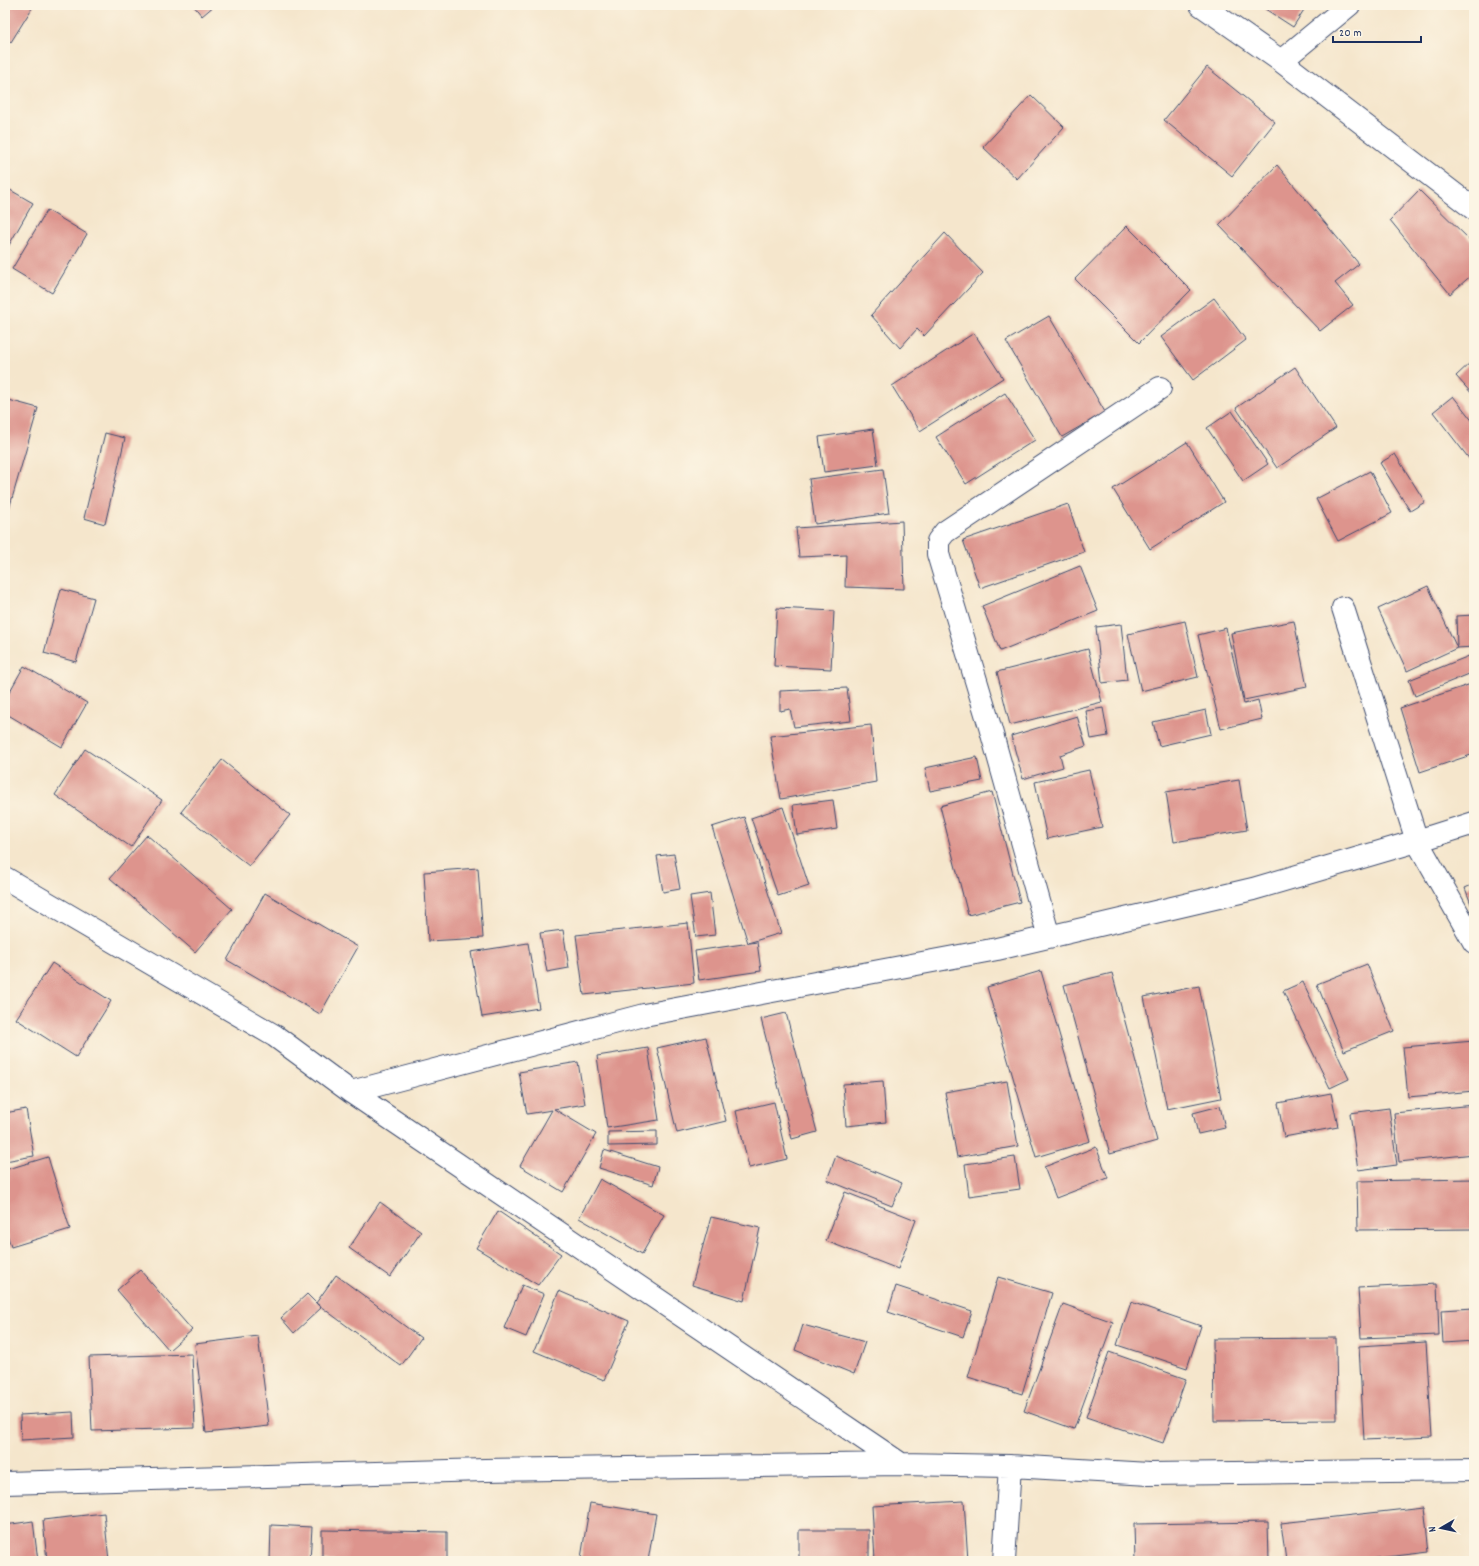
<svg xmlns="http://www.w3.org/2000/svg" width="1479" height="1566" font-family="Dekko,sans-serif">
  <rect width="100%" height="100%" fill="#fcf5e5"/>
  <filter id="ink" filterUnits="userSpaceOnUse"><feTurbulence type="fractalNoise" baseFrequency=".025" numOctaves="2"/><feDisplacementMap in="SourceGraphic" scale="8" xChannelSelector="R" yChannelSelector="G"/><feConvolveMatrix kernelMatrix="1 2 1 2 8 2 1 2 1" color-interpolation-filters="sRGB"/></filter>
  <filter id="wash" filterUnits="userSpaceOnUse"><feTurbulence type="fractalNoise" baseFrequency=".012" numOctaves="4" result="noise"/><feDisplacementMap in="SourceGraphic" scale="16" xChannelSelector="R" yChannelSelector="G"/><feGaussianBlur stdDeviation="0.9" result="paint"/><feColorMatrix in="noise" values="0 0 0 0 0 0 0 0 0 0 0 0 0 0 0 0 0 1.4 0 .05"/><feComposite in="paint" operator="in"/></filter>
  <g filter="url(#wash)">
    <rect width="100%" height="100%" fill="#f5e6cc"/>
    <g id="blocks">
      <path fill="#dd948d" d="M5 5H34L11 42 5 38Z
        M193 5H215L202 16Z
        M1259 5H1307L1293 27Z
        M1207 67 1275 122 1232 176 1164 120Z
        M1031 95 1064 127 1017 179 983 147Z
        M1277 165 1359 264 1335 283 1353 305 1320 331 1219 225Z
        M5 187 33 203 5 252Z
        M1419 190 1474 244V273L1450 294 1390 220Z
        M47 210 87 234 52 293 12 269Z
        M1127 226 1191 290 1139 343 1075 279Z
        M945 233 983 273 924 336 917 329 900 348 871 315Z
        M1214 298 1246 340 1193 380 1161 337Z
        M1049 316 1105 412 1062 437 1006 341Z
        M974 333 1003 378 920 431 892 386Z
        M1471 362 1474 365V396L1456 376Z
        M1295 367 1336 428 1277 468 1236 408Z
        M1005 393 1035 440 966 484 936 437Z
        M1453 396 1474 423V465L1433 412Z
        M5 399 38 408 5 523Z
        M1232 411 1268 464 1243 481 1207 428Z
        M873 429 878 465 824 472 819 437Z
        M105 433 125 438 105 524 84 518Z
        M1187 442 1224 502 1150 549 1113 489Z
        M1395 454 1425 502 1410 511 1380 463Z
        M883 469 889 513 815 524 809 479Z
        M1370 471 1392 513 1338 541 1316 499Z
        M1068 504 1084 552 980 588 963 540Z
        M902 521 904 589 845 587 846 555 799 557 796 528Z
        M1080 566 1098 611 1000 651 982 606Z
        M1428 586 1457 648 1407 671 1378 609Z
        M61 589 94 598 76 662 44 653Z
        M777 608 834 611 831 669 774 666Z
        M1474 615V647L1457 648 1456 616Z
        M1185 621 1198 677 1141 691 1128 634Z
        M1294 621 1307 687 1244 700 1231 633Z
        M1121 624 1127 680 1102 683 1096 627Z
        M1226 628 1244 704 1258 700 1262 719 1221 729 1198 635Z
        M1088 649 1102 702 1010 725 997 672Z
        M1474 654V672L1415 696 1409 680Z
        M24 666 87 703 62 747 5 713V700Z
        M1474 683V754L1420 772 1400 708Z
        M847 688 851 721 794 727 790 709 780 711V691Z
        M1103 708 1108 736 1091 739 1086 711Z
        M1206 710 1211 734 1159 746 1153 722Z
        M1077 716 1086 746 1060 755 1063 767 1023 779 1011 736Z
        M871 725 876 782 781 799 770 736Z
        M85 749 162 800 131 847 55 795Z
        M977 757 982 781 930 791 925 768Z
        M222 760 290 815 249 866 181 812Z
        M1089 770 1102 827 1047 839 1035 782Z
        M1239 780 1247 830 1174 842 1166 792Z
        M992 792 1020 902 968 915 940 806Z
        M833 800 837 829 797 835 793 805Z
        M783 807 809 886 778 896 751 818Z
        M744 817 781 933 748 943 712 827Z
        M147 835 232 909 195 952 110 878Z
        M674 854 680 889 663 892 657 856Z
        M478 868 483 938 428 941 424 872Z
        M1474 884V912L1465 888Z
        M265 893 358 947 320 1014 227 960Z
        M710 893 715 935 696 937 690 896Z
        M688 923 694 983 584 995 576 935Z
        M563 930 569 968 547 972 540 933Z
        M757 942 761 971 699 980 695 951Z
        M528 943 539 1008 482 1017 471 952Z
        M52 963 111 1001 76 1057 16 1019Z
        M1367 964 1394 1031 1344 1051 1317 984Z
        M1041 971 1090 1141 1036 1157 987 987Z
        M1112 973 1157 1141 1110 1154 1064 985Z
        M1303 982 1349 1079 1330 1088 1283 991Z
        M1199 986 1221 1098 1167 1109 1144 997Z
        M786 1013 817 1132 792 1139 761 1019Z
        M706 1037 726 1121 677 1133 657 1048Z
        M1474 1041V1091L1408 1097 1403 1047Z
        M648 1048 659 1120 607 1128 597 1056Z
        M578 1062 585 1104 554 1109 596 1134 563 1192 520 1166 552 1110 527 1114 519 1072Z
        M883 1081 886 1122 846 1126 843 1084Z
        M1007 1081 1018 1146 957 1157 945 1092Z
        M1331 1093 1338 1127 1284 1137 1278 1103Z
        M774 1102 787 1159 749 1168 736 1111Z
        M1474 1105V1154L1399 1162 1394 1113Z
        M1220 1106 1225 1128 1198 1134 1193 1113Z
        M1389 1108 1397 1165 1358 1170 1350 1113Z
        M26 1109 34 1156 5 1161V1113Z
        M657 1131V1145L608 1146V1132Z
        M1096 1147 1108 1178 1056 1198 1044 1167Z
        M604 1150 658 1167 653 1185 599 1168Z
        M836 1156 902 1183 892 1206 827 1180Z
        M48 1157 70 1229 11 1247 5 1227V1170Z
        M1015 1157 1020 1189 969 1196 965 1164Z
        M600 1179 664 1215 642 1254 579 1218Z
        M1474 1179V1229L1358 1230 1357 1181Z
        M845 1192 916 1220 898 1269 826 1241Z
        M380 1202 421 1232 390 1277 349 1248Z
        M498 1211 561 1254 538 1285 476 1248Z
        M711 1217 760 1228 744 1301 692 1285Z
        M140 1270 192 1330 169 1350 117 1290Z
        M336 1275 421 1338 401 1366 316 1303Z
        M998 1277 1052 1293 1022 1394 968 1377Z
        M1437 1284 1439 1335 1361 1338 1358 1288Z
        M522 1285 544 1294 526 1337 504 1328Z
        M896 1286 972 1311 963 1337 888 1312Z
        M559 1291 629 1321 604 1380 534 1351Z
        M307 1294 321 1308 294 1333 281 1318Z
        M1131 1302 1201 1326 1187 1368 1117 1345Z
        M1063 1304 1113 1322 1074 1429 1024 1411Z
        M1474 1308V1341L1443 1343 1441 1310Z
        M803 1325 865 1342 854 1374 795 1350Z
        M258 1336 269 1426 206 1433 195 1344Z
        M1336 1338 1337 1420 1214 1421 1213 1339Z
        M1426 1342 1432 1437 1364 1440 1359 1346Z
        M1109 1352 1186 1379 1163 1443 1086 1417Z
        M192 1354 195 1428 92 1431 89 1357Z
        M73 1412 74 1437 21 1440 20 1415Z
        M964 1501 968 1561H875L872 1506Z
        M590 1503 656 1514 648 1561H600L581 1558Z
        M1424 1507 1429 1552 1353 1561H1286L1281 1523Z
        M104 1513 109 1561H47L43 1520Z
        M33 1521 38 1561H5V1525Z
        M1268 1522 1269 1561H1135L1134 1524Z
        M271 1525 312 1527 310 1561H270Z
        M322 1530 447 1532V1561H322Z
        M799 1530H869V1561H799Z"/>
    </g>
  </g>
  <g filter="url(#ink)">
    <use href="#blocks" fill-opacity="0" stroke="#3c4a6e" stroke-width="1"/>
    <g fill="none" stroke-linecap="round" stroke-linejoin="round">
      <g stroke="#3c4a6e" stroke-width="24">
        <path id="minor" d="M1201 5 1281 61 1474 209
          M1281 61 1349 5
          M1343 608 1417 841 1474 942
          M5 878 275 1036 351 1092 901 1464
          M1049 937 990 727 938 554V541L945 532 1160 388
          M351 1092 644 1015 997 949 1253 889 1417 841 1474 823
          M5 1483 485 1470 901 1464 1010 1466 1149 1474 1474 1470
          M1004 1561 1010 1466"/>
      </g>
      <use href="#minor" stroke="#fff" stroke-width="22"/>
    </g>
  </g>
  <rect width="1479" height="1566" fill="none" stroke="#fcf5e5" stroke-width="20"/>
  <g transform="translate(1441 1528) rotate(261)" stroke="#fcf5e5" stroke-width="3" paint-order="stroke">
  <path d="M0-3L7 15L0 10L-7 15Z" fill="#1b2f5e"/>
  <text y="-6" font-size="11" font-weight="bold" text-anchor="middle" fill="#1b2f5e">N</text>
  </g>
  <path d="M1333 36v6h88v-6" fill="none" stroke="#1b2f5e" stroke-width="2"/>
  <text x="1339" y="36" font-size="12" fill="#1b2f5e" stroke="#fcf5e5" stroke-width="3" paint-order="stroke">20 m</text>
</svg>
